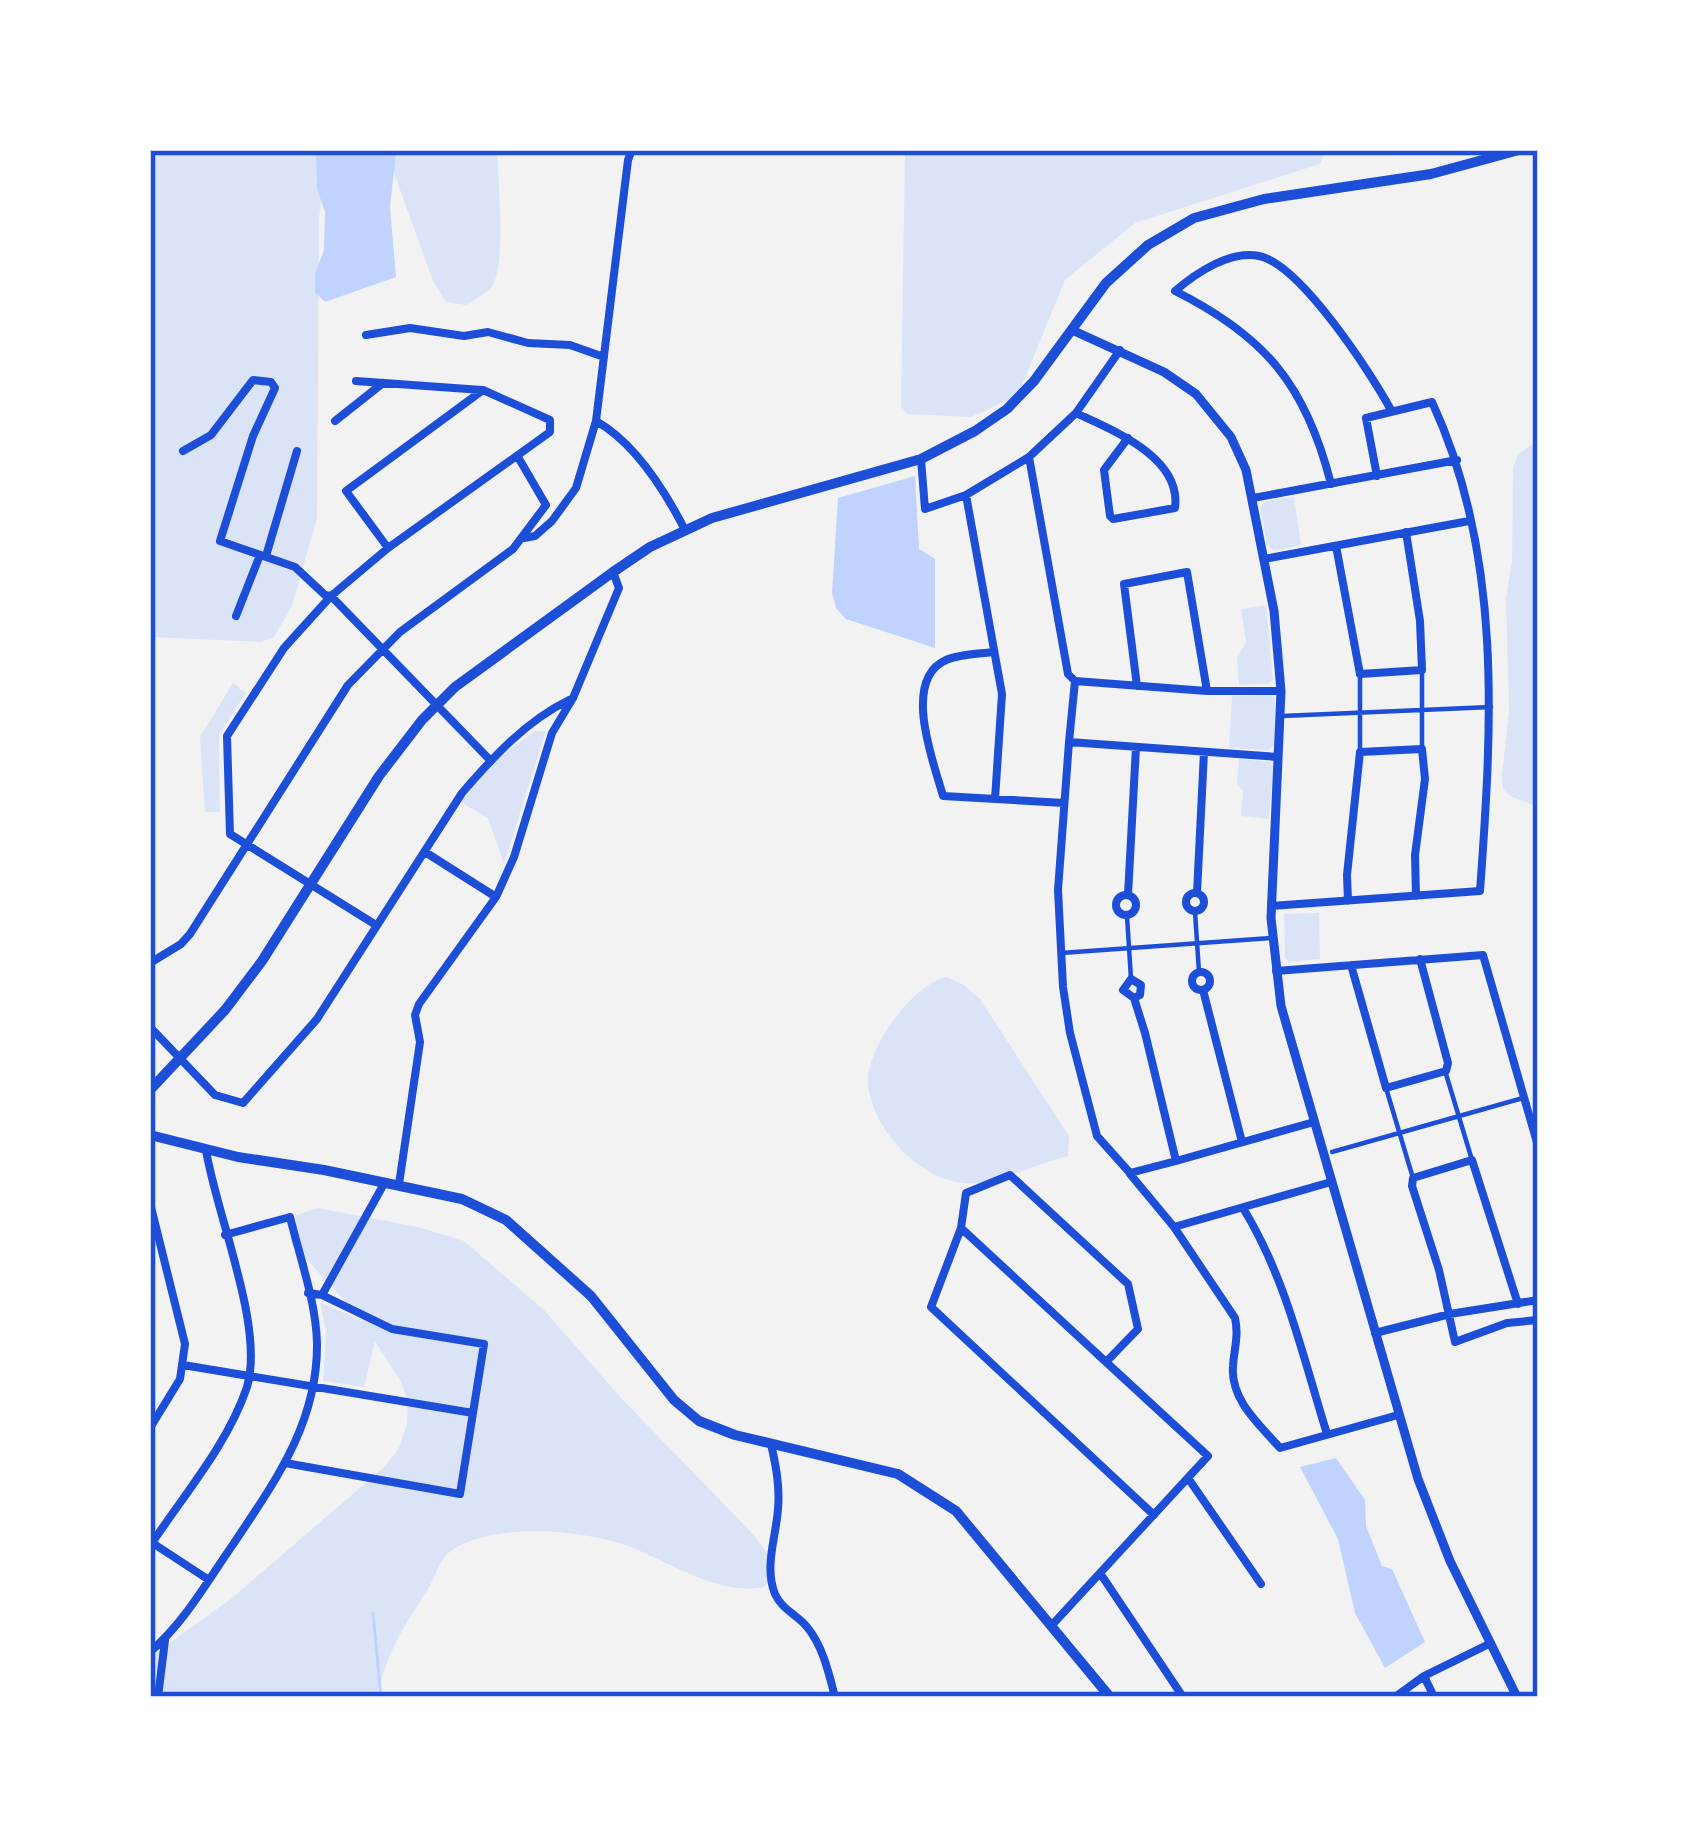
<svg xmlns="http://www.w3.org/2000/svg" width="1688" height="1847" font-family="Signika,sans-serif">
  <rect width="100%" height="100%" fill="#f2f2f2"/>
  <path fill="#dbe4f7" d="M150 150H497C498 178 507 267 491 288 486 294 473 300 466 305L446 302 433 281 394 173 387 168 323 182 319 220 317 518 292 606 274 637 261 642 150 637Z
    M905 150H1325L1320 164 1135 223 1065 280 1018 395 971 417 907 414 901 406Z
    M1538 441V807L1510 796 1503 789 1502 775 1509 710 1506 599 1512 561 1513 468 1518 454Z
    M1294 497 1301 545 1275 551 1267 545 1260 508 1265 501Z
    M1266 605 1273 680 1268 684 1239 685 1237 658 1246 642 1241 609Z
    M233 683 246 693 219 735 220 812H205L200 737Z
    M1270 695 1275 699 1274 745 1269 750 1229 748 1232 696Z
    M535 731H546L504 864 488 818 460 802 498 758Z
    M1239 759 1269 762 1273 766 1269 819 1241 816 1243 791 1237 784Z
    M1319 913 1320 959 1289 962 1285 958 1284 914Z
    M947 977 964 985 980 999 1069 1136 1068 1156C1041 1163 1004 1180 978 1183 926 1188 873 1133 868 1084 865 1050 913 983 947 977Z
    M318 1208 418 1227 464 1241 544 1310 622 1399 752 1533 772 1559 771 1579 764 1587C720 1596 672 1564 633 1548 588 1530 495 1521 452 1550 439 1559 436 1576 428 1589 406 1623 384 1656 378 1697H150V1657L232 1598 383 1468 398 1450 407 1424 408 1402 401 1382 375 1341 364 1387 323 1381 326 1331 320 1302 364 1322 291 1242 296 1215Z"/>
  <path fill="#bfd3fe" d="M316 150 396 152 390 207 396 277 325 302 315 292V274L324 250 325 212 317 189Z
    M915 476 919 549 935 559V648L846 619 836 608 832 593 838 498Z
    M1336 1458 1365 1500 1366 1526 1382 1566 1392 1569 1425 1642 1385 1668 1355 1613 1338 1539 1300 1467Z"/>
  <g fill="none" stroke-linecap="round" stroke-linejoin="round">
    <path stroke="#bfd3fe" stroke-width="3" d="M373 1613 381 1697"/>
    <path stroke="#1d4ed8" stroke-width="4.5" d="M1282 716 1491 707
      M1422 749V670
      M1360 752V674
      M1195 912 1199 972
      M1127 916 1131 979
      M1061 953 1271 938
      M1446 1074 1472 1160
      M1386 1088 1413 1178
      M1332 1152 1523 1098"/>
    <path stroke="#1d4ed8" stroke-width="8" d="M366 335 410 328 464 336 488 332 528 343 570 345 604 357
      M1120 350 1076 413 1029 457 1068 674 1075 681 1207 691H1281
      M356 381 482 390
      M1076 413C1112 430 1182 457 1175 508L1113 519 1110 516 1104 470 1128 438
      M335 421 383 383
      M596 421C635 443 665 491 685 530
      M183 451 211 435 253 380 271 382 275 388 253 436 220 541 295 567 325 595 331 596 490 760
      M921 459 925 509 966 495
      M1331 484C1306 385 1265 336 1175 291 1196 273 1230 250 1259 256 1300 264 1371 373 1391 410
      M1253 498 1457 460
      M524 538 535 536 552 521 576 488 596 421 628 160 632 150
      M1336 546 1360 674 1422 670 1420 621 1406 532
      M266 556 297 451
      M1264 559 1469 521
      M236 616 260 555
      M994 652C979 654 960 654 946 660 901 680 934 763 943 796L1064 803
      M1075 681 1069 742 1278 757
      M1137 686 1124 584 1187 572 1207 691
      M1069 742 1058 890 1063 987 1070 1033 1097 1136 1130 1173 1176 1161 1145 1033 1134 998 1123 990 1131 979 1141 985 1140 995 1134 998
      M995 799 1002 694 966 495 1029 457
      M425 852 496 897
      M1197 893 1204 752
      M1186 902a9 9 0 1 1 18 0a9 9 0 1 1-18 0Z
      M1116 905a10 10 0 1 1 20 0a10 10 0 1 1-20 0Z
      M1128 895 1136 747
      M1348 901 1347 875 1360 752 1422 749 1425 779 1415 855 1416 896
      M1271 906 1480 891C1492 727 1503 555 1432 402L1366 418 1377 476
      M376 925 230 834 227 736 284 648 331 596 388 548 550 432V420L483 390 346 491 388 548
      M150 963 181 944 190 934 348 685 400 632 513 549 546 505 518 457
      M1351 965 1386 1088 1446 1071 1448 1063 1420 959
      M1276 971 1483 955 1538 1146
      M1192 981a9 9 0 1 1 18 0a9 9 0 1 1-18 0Z
      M1203 990 1242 1142
      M150 1027 215 1095 243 1103 317 1019 462 793C493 757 526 721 569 700
      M1176 1161 1314 1122
      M1130 1174 1174 1227 1331 1182
      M399 1184 420 1042 415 1015 419 1004 496 897 514 857 552 733 573 698 619 588 613 572
      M150 1203 185 1344 180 1379 150 1428
      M1243 1208C1286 1278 1303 1357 1327 1434
      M1174 1227 1235 1318C1239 1336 1234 1349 1233 1366 1230 1400 1260 1425 1280 1448L1398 1415
      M961 1228 1106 1362 1138 1329 1128 1284 1010 1175 966 1193 961 1228 931 1307 1154 1515
      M322 1295 385 1182
      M1518 1304 1472 1160 1413 1178 1412 1186 1439 1270 1455 1342 1507 1323 1538 1320
      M1375 1333 1450 1314 1538 1300
      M183 1365 473 1413
      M771 1444C776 1466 780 1487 778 1509 776 1537 764 1567 775 1594 782 1610 798 1615 807 1627 823 1646 829 1674 835 1697
      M285 1463 460 1494 484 1344 392 1329 322 1295 308 1293
      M1188 1478 1261 1584
      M151 1542 209 1580
      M150 1546C183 1496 228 1444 247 1387 265 1327 216 1214 206 1150
      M1100 1573 1183 1697
      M1052 1625 1208 1456 1106 1362
      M150 1652C185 1622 208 1580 234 1543 276 1480 318 1422 317 1343 316 1302 300 1258 290 1217L225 1235
      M1424 1676 1434 1697
      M158 1697 165 1640
      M1395 1697 1424 1676 1491 1643"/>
    <path stroke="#1d4ed8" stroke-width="9" d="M1072 330 1164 372 1196 394 1231 437 1246 470 1274 611 1281 691 1271 918 1281 1006 1418 1479 1450 1561 1517 1697"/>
    <path stroke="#1d4ed8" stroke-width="10" d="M150 1090 225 1010 262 961 379 776 422 720 455 687 613 572 650 547 712 518 921 459 975 431 1007 409 1034 381 1106 283 1148 245 1194 218 1264 199 1431 174 1519 150
      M150 1135 238 1157 324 1170 462 1199 506 1220 591 1296 674 1400 699 1421 735 1435 898 1474 956 1511 1110 1697"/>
  </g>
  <rect width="1688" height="1847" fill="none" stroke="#ffffff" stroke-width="306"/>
  <rect x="153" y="153" width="1382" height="1541" fill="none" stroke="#1d4ed8" stroke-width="4.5"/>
</svg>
